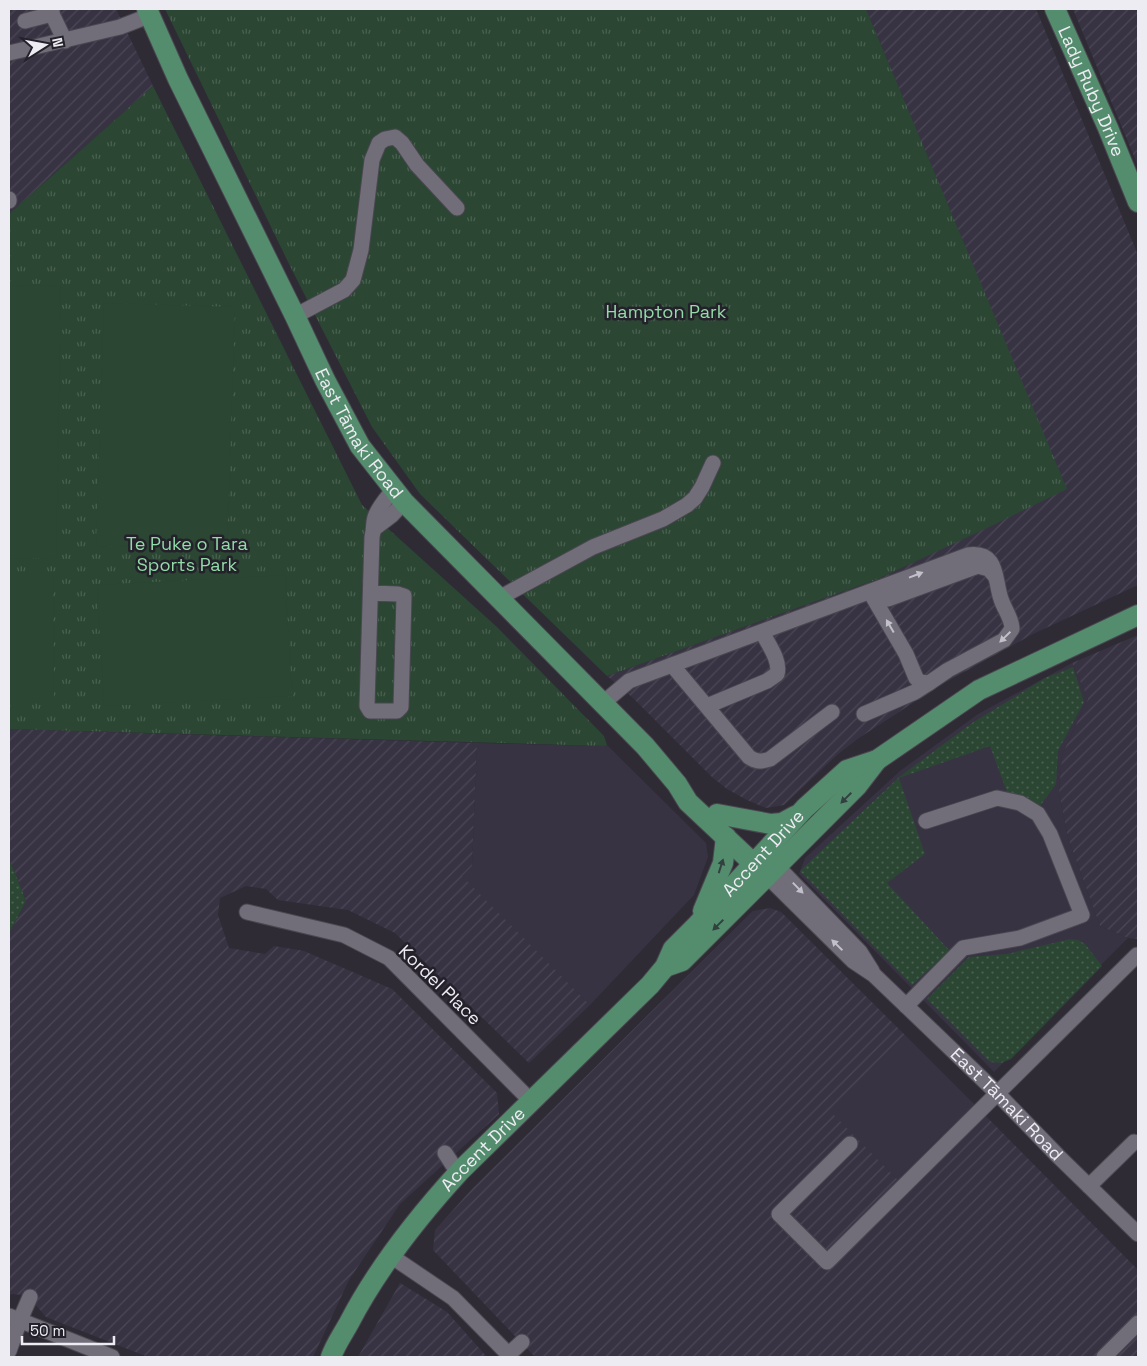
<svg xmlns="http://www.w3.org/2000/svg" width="1147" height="1366" viewBox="0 0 1147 1366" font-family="'Space Grotesk',sans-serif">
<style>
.built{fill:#383343}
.industrial{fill:url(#industrial-furrows)}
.grass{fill:url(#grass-dots)}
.park{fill:url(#park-tufts)}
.pitch{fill:#2b4633}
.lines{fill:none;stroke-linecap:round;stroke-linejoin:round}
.minor-casing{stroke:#4a4750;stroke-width:17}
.major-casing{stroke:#4a4750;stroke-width:22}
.minor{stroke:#716e7a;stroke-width:15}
.major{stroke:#548d6d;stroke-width:20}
.oneway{fill:#c2c0c9}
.oneway2{fill:#32413f}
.labels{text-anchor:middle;stroke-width:5;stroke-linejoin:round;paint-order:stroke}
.street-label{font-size:18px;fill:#eeecf3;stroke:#24212b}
.park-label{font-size:18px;fill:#92dca8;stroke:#24212b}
</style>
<defs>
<pattern id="industrial-furrows" width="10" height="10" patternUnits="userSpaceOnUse" patternTransform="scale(1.25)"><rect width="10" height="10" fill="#383343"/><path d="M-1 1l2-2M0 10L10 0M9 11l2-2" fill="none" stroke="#4b4755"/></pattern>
<pattern id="grass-dots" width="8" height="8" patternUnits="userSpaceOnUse" patternTransform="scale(1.25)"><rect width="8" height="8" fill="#2b4633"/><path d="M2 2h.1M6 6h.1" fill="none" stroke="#4a6151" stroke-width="1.8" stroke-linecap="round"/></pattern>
<pattern id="park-tufts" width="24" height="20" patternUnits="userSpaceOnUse" patternTransform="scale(1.25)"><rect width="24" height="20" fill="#2b4633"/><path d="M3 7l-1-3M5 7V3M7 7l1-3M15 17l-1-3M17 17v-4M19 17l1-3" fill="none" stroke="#4a6151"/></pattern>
</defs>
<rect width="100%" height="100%" fill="#2e2b35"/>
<path class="built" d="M 1072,663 L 1088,699 L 1062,755 L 1059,793 L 1068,838 L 1100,926 L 1128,938 L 994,1072 L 799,874 L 805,858 L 900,771 L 978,714 Z
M 477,743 L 605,746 L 607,745 L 706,843 L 708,857 L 694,895 L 590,1005 L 461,876 L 472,866 Z
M 905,1035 L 973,1103 L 898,1180 L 829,1111 Z"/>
<path class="industrial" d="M 9,9 L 116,9 L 153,86 L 9,214 Z
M 866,9 L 1036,9 L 1138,255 L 1138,585 L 1033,634 L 939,686 L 859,738 L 838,754 L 784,805 L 766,808 L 747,800 L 727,789 L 712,777 L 633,698 L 607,676 L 878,579 L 1066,489 Z
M 1073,9 L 1138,9 L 1138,166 Z
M 1138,635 L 1138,939 L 1128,938 L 1100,926 L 1068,838 L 1059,793 L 1062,755 L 1088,699 L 1072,663 Z
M 9,729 L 477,743 L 472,866 L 462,876 L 590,1005 L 529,1063 L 395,933 L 348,910 L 278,900 L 266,889 L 246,886 L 220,898 L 218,915 L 229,948 L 265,954 L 274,946 L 304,951 L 392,989 L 497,1093 L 499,1114 L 400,1204 L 349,1280 L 313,1357 L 148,1357 L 46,1317 L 34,1303 L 22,1295 L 12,1294 L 9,1295 L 9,934 L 26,901 L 14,870 L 9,860 Z
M 770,908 L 781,912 L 905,1035 L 830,1111 L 898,1180 L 973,1103 L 1138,1270 L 1138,1357 L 535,1357 L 433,1250 L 435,1230 L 472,1189 L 753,911 Z
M 400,1283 L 447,1312 L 487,1357 L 358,1357 Z"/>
<path class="grass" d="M 1073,667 L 1084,702 L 1058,751 L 1056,784 L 1040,806 L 1025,798 L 1008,795 L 990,746 L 899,778 L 925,854 L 887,883 L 950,951 L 912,985 L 800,871 L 898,778 L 972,723 L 1045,678 Z
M 9,860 L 14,870 L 26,901 L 9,934 Z
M 1070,939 L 1078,940 L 1085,944 L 1102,966 L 1011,1059 L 1001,1063 L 990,1062 L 927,999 L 969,957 L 1007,954 Z"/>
<path class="park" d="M 165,9 L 866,9 L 1067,489 L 989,527 L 878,579 L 607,676 L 420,494 L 372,427 L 290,266 Z
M 153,86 L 362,505 L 497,627 L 604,736 L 607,745 L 605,746 L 9,729 L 9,214 Z"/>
<path class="pitch" d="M 9,285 L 61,286 L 56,559 L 9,558 Z
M 104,303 L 235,307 L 227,550 L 96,546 Z
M 285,575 L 292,696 L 104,706 L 97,585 Z
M 9,576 L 53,576 L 54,702 L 9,702 Z"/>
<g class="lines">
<g class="minor-casing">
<g id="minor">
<path d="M 52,9 L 52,14 L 65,41"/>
<path d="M 25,21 L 52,14"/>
<path d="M 9,53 L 120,27 L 151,15"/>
<path d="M 9,199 L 9,201"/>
<path d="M 295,316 L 344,290 L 353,280 L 361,250 L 372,160 L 379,143 L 385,139 L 395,137 L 402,143 L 417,165 L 457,208"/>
<path d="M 375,528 L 392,515 L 404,502"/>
<path d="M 870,592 L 888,599 L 978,566 L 989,569 L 995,576"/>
<path d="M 371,593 L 398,594 L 404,596 L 401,707 L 397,711 L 370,711 L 367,706 L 372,537 C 374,530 373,523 375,517 C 379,506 387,498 394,489"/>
<path d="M 499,598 L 593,547 L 663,519 L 687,505 L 695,498 L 702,487 L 713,463"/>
<path d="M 672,665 L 749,757 C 756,762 761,762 770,759 L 832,712"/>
<path d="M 603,703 L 629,681 L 968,555 C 999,551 994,579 1001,599 C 1004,609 1012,618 1012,629 L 1004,640 L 948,670 L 929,683 L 920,682 L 916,678 L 906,654 L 870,592"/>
<path d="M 707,706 L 767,681 L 777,674 C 781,661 768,644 762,632"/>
<path d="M 864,714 L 915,692 L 929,683"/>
<path d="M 770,859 L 860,952 L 872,971"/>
<path id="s1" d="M 761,870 L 853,961 L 874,975 L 997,1093 L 1059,1157 L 1138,1234"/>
<path d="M 247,912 L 344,935 L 389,958 L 531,1101"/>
<path d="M 906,1006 L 963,948 L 1020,938 L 1082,915 L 1050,834 L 1038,814 L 1020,803 L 997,798 L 926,821"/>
<path d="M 850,1144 L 779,1214 L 827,1262 L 1137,955 L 1138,957"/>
<path d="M 445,1153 L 458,1173"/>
<path d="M 1089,1186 L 1134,1142"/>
<path d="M 391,1256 L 453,1298 L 511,1357"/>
<path d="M 9,1316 L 112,1357"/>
<path d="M 9,1351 L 20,1320 L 30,1297"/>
<path d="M 508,1355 L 522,1342"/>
<path d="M 1104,1357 L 1138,1323"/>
</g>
</g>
<g class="major-casing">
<g id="major">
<path id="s2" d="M 147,9 L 178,79 L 295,316 L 325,380 L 360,446 L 404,502 L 645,746 L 677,784 L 688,802 L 754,864"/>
<path id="s3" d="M 1055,9 L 1108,128 L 1138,202"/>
<path d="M 717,814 L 771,824 L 782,823 L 795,816"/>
<path d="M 703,911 L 723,863 L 726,837"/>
<path d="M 665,967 L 682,961 L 857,786 L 877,760"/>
<path id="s4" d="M 331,1357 C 335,1345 343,1334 349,1323 C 378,1267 418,1217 460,1171 L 650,985 L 665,967 L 673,949 L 697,925 L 805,808 L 847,770 L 877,760 L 979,690 L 1138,615"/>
</g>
</g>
<use href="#minor" class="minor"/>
<use href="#major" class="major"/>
</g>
<defs><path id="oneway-solid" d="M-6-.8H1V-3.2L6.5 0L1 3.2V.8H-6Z" transform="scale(1.25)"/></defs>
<g class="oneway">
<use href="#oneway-solid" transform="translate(916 575) rotate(-21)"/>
<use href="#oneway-solid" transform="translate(890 626) rotate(-120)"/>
<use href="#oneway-solid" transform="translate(1005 637) rotate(136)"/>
<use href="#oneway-solid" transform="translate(798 888) rotate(46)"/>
<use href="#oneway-solid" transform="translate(837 945) rotate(-136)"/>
</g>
<g class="oneway2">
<use href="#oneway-solid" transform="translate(846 798) rotate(135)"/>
<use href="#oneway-solid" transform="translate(721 866) rotate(-72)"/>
<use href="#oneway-solid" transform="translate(718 925) rotate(135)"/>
</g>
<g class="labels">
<g class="street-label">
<text dy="6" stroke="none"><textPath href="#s3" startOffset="90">Lady Ruby Drive</textPath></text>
<text dy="6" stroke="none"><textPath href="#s2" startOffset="475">East Tāmaki Road</textPath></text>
<text dy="6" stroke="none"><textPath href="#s4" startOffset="668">Accent Drive</textPath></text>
<text transform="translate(440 985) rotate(44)" y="6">Kordel Place</text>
<text dy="6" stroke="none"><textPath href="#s1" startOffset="340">East Tāmaki Road</textPath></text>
<text dy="6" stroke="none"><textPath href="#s4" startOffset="259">Accent Drive</textPath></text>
</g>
<g class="park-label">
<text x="666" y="318">Hampton Park</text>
<text x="187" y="550">Te Puke o Tara<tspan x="187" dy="21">Sports Park</tspan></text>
</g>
</g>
<rect width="1147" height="1366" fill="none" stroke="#eeecf3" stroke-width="20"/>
<g transform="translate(45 45) rotate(79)" stroke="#24212b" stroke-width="4" paint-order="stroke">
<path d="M0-4L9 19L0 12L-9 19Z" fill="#eeecf3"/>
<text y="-8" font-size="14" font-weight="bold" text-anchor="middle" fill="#eeecf3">N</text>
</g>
<path d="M22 1336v8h92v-8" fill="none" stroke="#eeecf3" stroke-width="2.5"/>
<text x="30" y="1336" font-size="15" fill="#eeecf3" stroke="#24212b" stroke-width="4" paint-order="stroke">50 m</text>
</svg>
